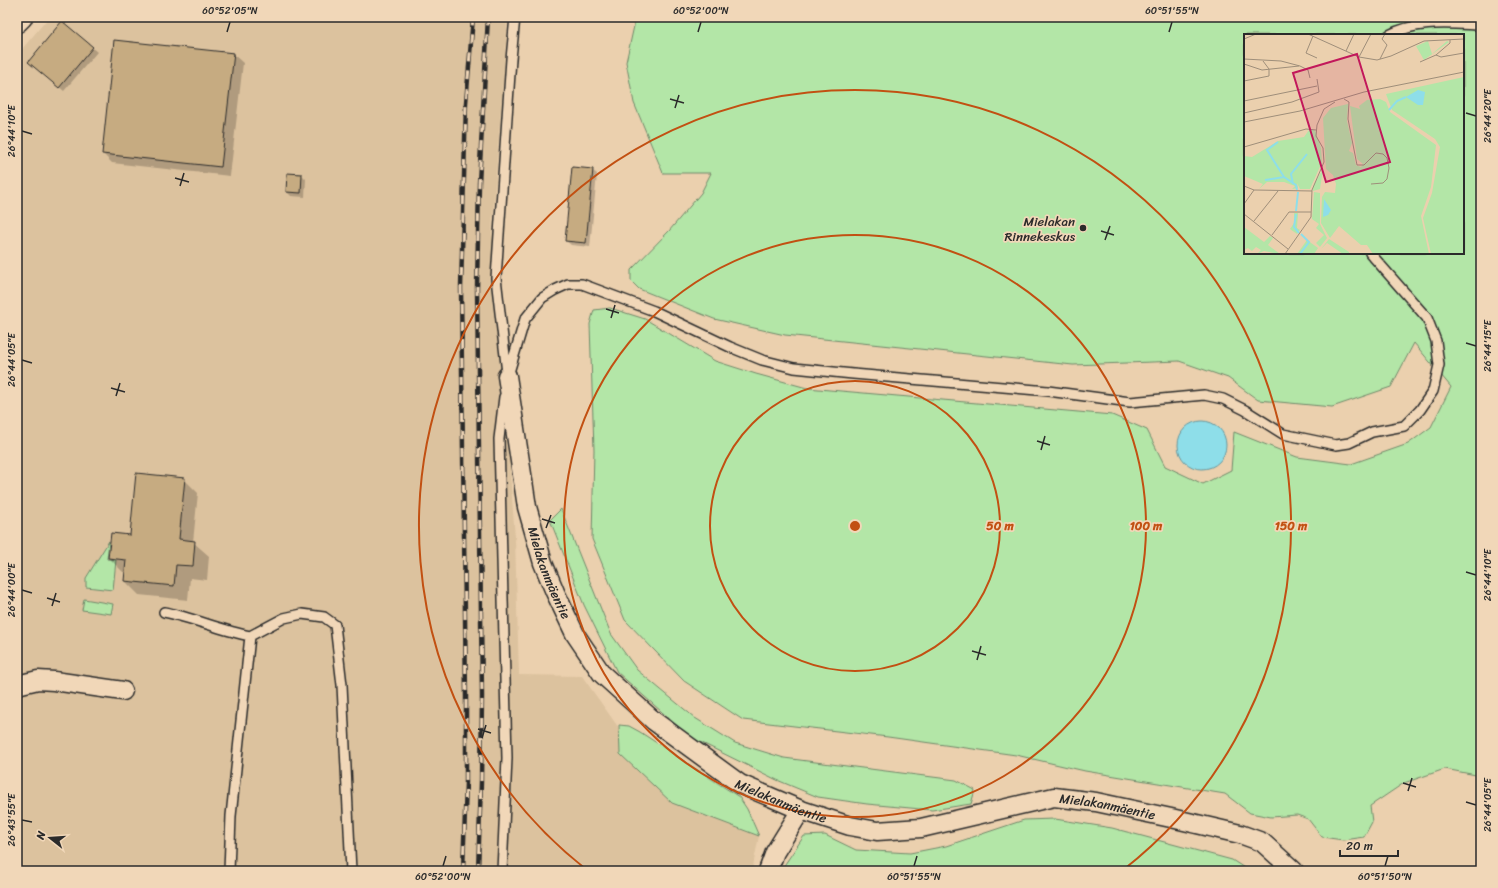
<svg xmlns="http://www.w3.org/2000/svg" width="1498" height="888" viewBox="0 0 1498 888" font-family="Sriracha,sans-serif">
<style>
.built{fill:#dcc29e}
.green{fill:#b3e6a7;stroke:#6f8869;fill-rule:evenodd}
.water{fill:#8edee9;stroke:#66969d}
.shadow{fill:#0003}
.building{fill:#c6ab81;stroke:#2b2b2b}
.lines{fill:none;stroke-linecap:round;stroke-linejoin:round}
.lane-casing{stroke:#2b2b2b;stroke-width:12}
.street-casing{stroke:#2b2b2b;stroke-width:21}
.secondary-casing{stroke:#2b2b2b;stroke-width:25}
.lane{stroke:#f1d7b8;stroke-width:9}
.street{stroke:#f1d7b8;stroke-width:18}
.secondary{stroke:#f1d7b8;stroke-width:22}
.rail-casing{stroke:#2b2b2b;stroke-width:4.5}
.rail{stroke:#f1d7b8;stroke-width:3;stroke-dasharray:9;stroke-linecap:butt}
.ticks{fill:none;stroke:#2b2b2b;stroke-width:1.5}
.ring{fill:none;stroke:#c25012;stroke-width:2}
.poi-dot{fill:#2b2b2b;stroke:#f1d7b8;stroke-width:1.5}
.labels{text-anchor:middle;stroke-width:3.5;stroke-linejoin:round;paint-order:stroke}
.poi-label{font-size:13px;fill:#2b2b2b;stroke:#f1d7b8;text-anchor:end}
.street-label{font-size:13px;fill:#2b2b2b;stroke:#f1d7b8}
.inset-river{fill:none;stroke:#8edee9;stroke-width:2}
.inset-road{fill:none;stroke:#9e8e7a;stroke-width:1}
.view{fill:#c2185b;fill-opacity:0.15;stroke:#c2185b;stroke-width:2}
.inset-edge{fill:none;stroke:#2b2b2b;stroke-width:2}
.centre{fill:#c25012;stroke:#f1d7b8;stroke-width:2}
.ring-label{font-size:12px;text-anchor:middle;font-weight:bold;fill:#c25012;stroke:#f1d7b8;stroke-width:3.5;stroke-linejoin:round;paint-order:stroke}
.neatline{fill:none;stroke:#2b2b2b;stroke-width:1.5}
.ticks-label{font-size:10px;text-anchor:middle;fill:#2b2b2b}
</style>
<rect width="100%" height="100%" fill="#ebd0ae"/>
<filter id="ink" filterUnits="userSpaceOnUse"><feTurbulence type="fractalNoise" baseFrequency=".025" numOctaves="2"/><feDisplacementMap in="SourceGraphic" scale="8" xChannelSelector="R" yChannelSelector="G"/><feConvolveMatrix kernelMatrix="1 2 1 2 8 2 1 2 1" color-interpolation-filters="sRGB"/></filter>
<g filter="url(#ink)">
<path class="built" d="M 49,17 L 508,17 L 492,229 L 515,538 L 519,675 L 582,676 L 672,803 L 759,836 L 752,871 L 17,871 L 17,55 Z"/>
<path class="green" d="M 636,17 L 1481,17 L 1481,776 L 1445,769 L 1404,783 L 1370,806 L 1372,822 L 1364,837 L 1343,840 L 1322,837 L 1308,819 L 1297,815 L 1271,817 L 1250,813 L 1225,794 L 1085,771 L 1016,755 L 888,737 L 743,720 L 684,681 L 625,620 L 592,539 L 594,450 L 590,324 L 594,310 L 610,308 L 645,319 L 715,361 L 756,374 L 807,388 L 1112,415 L 1147,430 L 1165,466 L 1203,484 L 1231,470 L 1234,432 L 1297,457 L 1351,464 L 1408,444 L 1431,427 L 1451,387 L 1414,343 L 1391,387 L 1332,407 L 1258,400 L 1228,378 L 1179,361 L 1073,365 L 785,335 L 714,319 L 639,289 L 631,281 L 631,270 L 669,231 L 701,193 L 711,173 L 663,173 L 634,103 L 626,62 ZM 1245,35 L 1463,35 L 1463,253 L 1245,253 Z
M 561,509 L 611,634 L 637,670 L 695,718 L 735,743 L 784,758 L 956,780 L 975,790 L 971,804 L 932,810 L 867,804 L 818,797 L 777,780 L 690,737 L 617,672 L 584,605 L 550,520 Z
M 109,541 L 107,559 L 116,560 L 113,590 L 86,587 L 86,578 Z
M 84,599 L 113,604 L 111,614 L 82,610 Z
M 619,725 L 629,726 L 640,732 L 739,797 L 747,809 L 759,836 L 672,803 L 620,754 Z
M 1055,819 L 1112,828 L 1232,860 L 1249,871 L 783,871 L 783,867 L 804,836 L 825,835 L 856,850 L 910,853 L 946,846 L 1024,820 Z"/>
<path class="water" d="M1178 445a24 24 0 1 1 48 0a24 24 0 1 1-48 0Z"/>
<path class="shadow" d="M 62,22 L 97,52 L 64,91 L 34,66 Z
M 233,54 L 243,63 L 230,176 L 112,163 L 103,154 Z
M 592,170 L 597,174 L 590,247 L 571,245 L 566,241 Z
M 302,175 L 306,179 L 305,197 L 291,196 L 287,192 Z
M 184,479 L 198,493 L 193,542 L 209,556 L 207,580 L 190,578 L 188,600 L 139,595 L 125,581 L 126,572 L 123,572 L 109,558 Z"/>
<path class="building" d="M 62,21 L 93,47 L 59,88 L 28,62 Z
M 114,40 L 234,53 L 221,167 L 102,154 Z
M 572,167 L 593,169 L 586,243 L 565,241 Z
M 287,173 L 302,174 L 301,193 L 286,192 Z
M 136,473 L 185,478 L 179,539 L 195,541 L 193,566 L 176,565 L 174,586 L 124,581 L 126,560 L 108,558 L 111,533 L 130,535 Z"/>
<g class="lines">
<g class="lane-casing">
<path id="lane" d="M 1389,35 C 1417,20 1450,24 1481,25
M 507,373 L 496,278 L 511,59 L 515,17
M 507,379 L 525,319 L 542,298 L 555,290 L 568,284 L 582,284 L 654,311 L 730,347 L 762,360 L 794,368 L 853,374 L 1048,391 L 1130,402 L 1204,395 L 1223,399 L 1245,410 L 1283,434 L 1336,445 L 1349,443 L 1372,432 L 1404,426 L 1420,410 L 1433,391 L 1439,365 L 1436,341 L 1427,318 L 1370,253
M 164,612 C 194,618 220,630 250,636 L 284,618 L 302,614 L 324,617 L 335,625 L 342,685 L 351,871
M 229,871 L 231,816 L 250,636
M 502,871 L 507,758 L 499,439 L 504,397"/>
</g>
<g class="street-casing">
<g id="street">
<path id="s1" d="M 507,376 L 527,507 L 543,563 L 555,592 L 575,634 L 602,674 L 654,721 L 740,784 L 801,810 L 850,826 L 877,831 L 921,828 L 1054,797 L 1096,802 L 1171,818 L 1240,834 L 1262,842 L 1294,871"/>
<path d="M 17,685 L 38,680 L 54,681 L 123,691"/>
<path d="M 768,871 L 775,852 L 801,810"/>
</g>
</g>
<g class="secondary-casing">
<path id="secondary" d="M 17,21 L 21,17"/>
</g>
<use href="#lane" class="lane"/>
<use href="#street" class="street"/>
<use href="#secondary" class="secondary"/>
<g class="rail-casing">
<path id="rail" d="M 463,871 L 466,782 L 466,697 L 461,288 L 466,103 L 473,17
M 478,871 L 481,782 L 482,696 L 477,288 L 479,183 L 488,17"/>
</g>
<use href="#rail" class="rail"/>
</g>
</g>
<path class="ticks" d="M 227,32 L 230,22M 698,32 L 701,22M 1169,32 L 1172,22M 670,99 L 684,103M 675,108 L 679,95M 1466,113 L 1476,116M 22,131 L 32,134M 175,178 L 189,182M 180,186 L 184,173M 1101,231 L 1114,235M 1105,240 L 1110,226M 606,309 L 619,313M 611,318 L 615,305M 1466,343 L 1476,346M 22,360 L 32,363M 111,388 L 125,392M 116,396 L 120,383M 1037,441 L 1050,445M 1041,450 L 1045,436M 542,519 L 555,523M 546,528 L 551,515M 1466,572 L 1476,575M 22,590 L 32,593M 47,598 L 60,602M 52,606 L 56,593M 972,651 L 986,655M 977,660 L 981,646M 478,729 L 491,733M 482,738 L 486,725M 1403,783 L 1416,787M 1408,791 L 1412,778M 1466,802 L 1476,805M 22,820 L 32,822M 443,866 L 446,856M 914,866 L 917,856M 1385,866 L 1388,856"/>
<g class="ring">
<circle cx="855" cy="526" r="145"/>
<circle cx="855" cy="526" r="291"/>
<path d="M587 870A436 436 0 1 1 1123 870"/>
</g>
<circle class="poi-dot" cx="1083" cy="228" r="4"/>
<g class="labels">
<g class="poi-label">
<text x="1075" y="226">Mielakan<tspan x="1075" dy="15">Rinnekeskus</tspan></text>
</g>
<g class="street-label">
<text dy="5" stroke="none"><textPath href="#s1" startOffset="202">Mielakanmäentie</textPath></text>
<text dy="5" stroke="none"><textPath href="#s1" startOffset="538">Mielakanmäentie</textPath></text>
<text dy="5" stroke="none"><textPath href="#s1" startOffset="874">Mielakanmäentie</textPath></text>
</g>
</g>
<g transform="translate(1244 34)">
<rect width="220" height="220" fill="#ebd0ae"/>
<path d="M 184,7 L 188,20 L 203,7 L 205,8 L 180,26 L 172,12 ZM 220,43 L 220,220 L 187,220 L 179,184 L 188,159 L 196,113 L 191,105 L 148,76 L 142,60 ZM 136,65 L 142,68 L 146,78 L 192,111 L 187,153 L 177,182 L 185,220 L 129,220 L 123,211 L 117,211 L 95,192 L 86,204 L 77,189 L 78,163 L 81,158 L 91,159 L 92,150 L 89,141 L 82,135 L 79,84 L 87,74 L 104,70 L 103,87 L 108,109 L 105,117 L 109,119 L 112,131 L 117,133 L 119,130 L 113,125 L 106,72 L 116,75 L 115,72 L 123,66 ZM 65,96 L 71,96 L 77,114 L 78,128 L 66,155 L 56,155 L 53,149 L 54,154 L 48,155 L 51,152 L 40,148 L 23,148 L 15,155 L 19,150 L 0,142 L 0,122 L 8,123 L 34,107 L 60,103 ZM 79,135 L 76,155 L 69,157 L 69,152 ZM 70,158 L 76,159 L 76,190 L 83,204 L 76,213 L 72,209 L 80,201 L 72,194 L 75,190 L 68,185 ZM 50,179 L 54,179 L 53,194 L 56,196 L 53,200 L 46,195 L 50,189 ZM 0,193 L 20,208 L 26,202 L 29,204 L 24,211 L 36,220 L 20,217 L 13,220 L 17,216 L 12,213 L 8,217 L 4,214 L 0,216 ZM 85,205 L 105,218 L 105,220 L 99,220 L 83,209 L 77,215 ZM 63,206 L 74,214 L 70,220 L 53,220 Z" fill="#b3e6a7"/>
<path d="M 174,56 L 181,58 L 179,71 L 174,71 L 162,63 ZM 80,165 L 87,176 L 84,181 L 79,183 Z" fill="#8edee9"/>
<path class="inset-river" d="M 145,76 L 153,67 L 162,63M 34,108 L 23,116 L 40,143M 21,146 L 40,143 L 52,151 L 53,156M 49,150 L 47,140 L 63,120M 52,177 L 54,158M 52,180 L 50,193 L 55,199M 56,220 L 65,208 L 57,200"/>
<path class="inset-road" d="M 64,0 L 115,23 L 133,26 L 147,22 L 180,7 L 220,5M 69,2 L 62,19 L 73,24M 0,5 L 12,0M 102,17 L 110,0M 192,21 L 197,23 L 220,19M 115,23 L 127,0M 0,25 L 37,27 L 56,32 L 64,36 L 66,44M 136,25 L 143,11 L 138,5 L 141,0M 176,28 L 192,21 L 206,9 L 206,6M 0,30 L 18,36 L 55,32M 0,47 L 25,42 L 25,35 L 19,27M 100,65 L 105,68 L 104,85 L 113,131 L 120,131 L 132,119 L 139,120 L 143,124 L 145,134 L 143,145 L 139,149 L 127,150M 0,67 L 73,52M 0,79 L 48,68 L 75,58 L 73,45M 0,88 L 56,77 L 120,58 L 220,38M 0,113 L 62,95 L 72,96M 0,152 L 10,156 L 68,157M 0,170 L 10,156M 0,180 L 44,215M 10,187 L 34,157M 28,201 L 45,178 L 67,178M 41,220 L 67,183 L 68,156 L 80,128 L 79,114 L 72,102 L 73,91 L 80,75 L 91,68"/>
<path class="view" d="M 113,20 L 146,128 L 82,148 L 49,39 Z"/>
<rect width="220" height="220" class="inset-edge"/>
</g>
<circle cx="855" cy="526" r="6" class="centre"/>
<g class="ring-label">
<text x="1000" y="530">50 m</text>
<text x="1146" y="530">100 m</text>
<text x="1291" y="530">150 m</text>
</g>
<rect width="1498" height="888" fill="none" stroke="#f1d7b8" stroke-width="44"/>
<g transform="translate(50 838) rotate(287)" stroke="#f1d7b8" stroke-width="3" paint-order="stroke">
<path d="M0-3L7 15L0 10L-7 15Z" fill="#2b2b2b"/>
<text y="-6" font-size="11" font-weight="bold" text-anchor="middle" fill="#2b2b2b">N</text>
</g>
<path d="M1340 850v6h58v-6" fill="none" stroke="#2b2b2b" stroke-width="2"/>
<text x="1346" y="850" font-size="12" fill="#2b2b2b" stroke="#f1d7b8" stroke-width="3" paint-order="stroke">20 m</text>
<rect x="22" y="22" width="1454" height="844" class="neatline"/>
<g class="ticks-label">
<text x="230" y="14">60°52'05"N</text>
<text x="701" y="14">60°52'00"N</text>
<text x="1172" y="14">60°51'55"N</text>
<text transform="translate(1487 116) rotate(-90)" y="4">26°44'20"E</text>
<text transform="translate(11 131) rotate(-90)" y="4">26°44'10"E</text>
<text transform="translate(1487 346) rotate(-90)" y="4">26°44'15"E</text>
<text transform="translate(11 360) rotate(-90)" y="4">26°44'05"E</text>
<text transform="translate(1487 575) rotate(-90)" y="4">26°44'10"E</text>
<text transform="translate(11 590) rotate(-90)" y="4">26°44'00"E</text>
<text transform="translate(1487 805) rotate(-90)" y="4">26°44'05"E</text>
<text transform="translate(11 820) rotate(-90)" y="4">26°43'55"E</text>
<text x="443" y="880">60°52'00"N</text>
<text x="914" y="880">60°51'55"N</text>
<text x="1385" y="880">60°51'50"N</text>
</g>
</svg>
